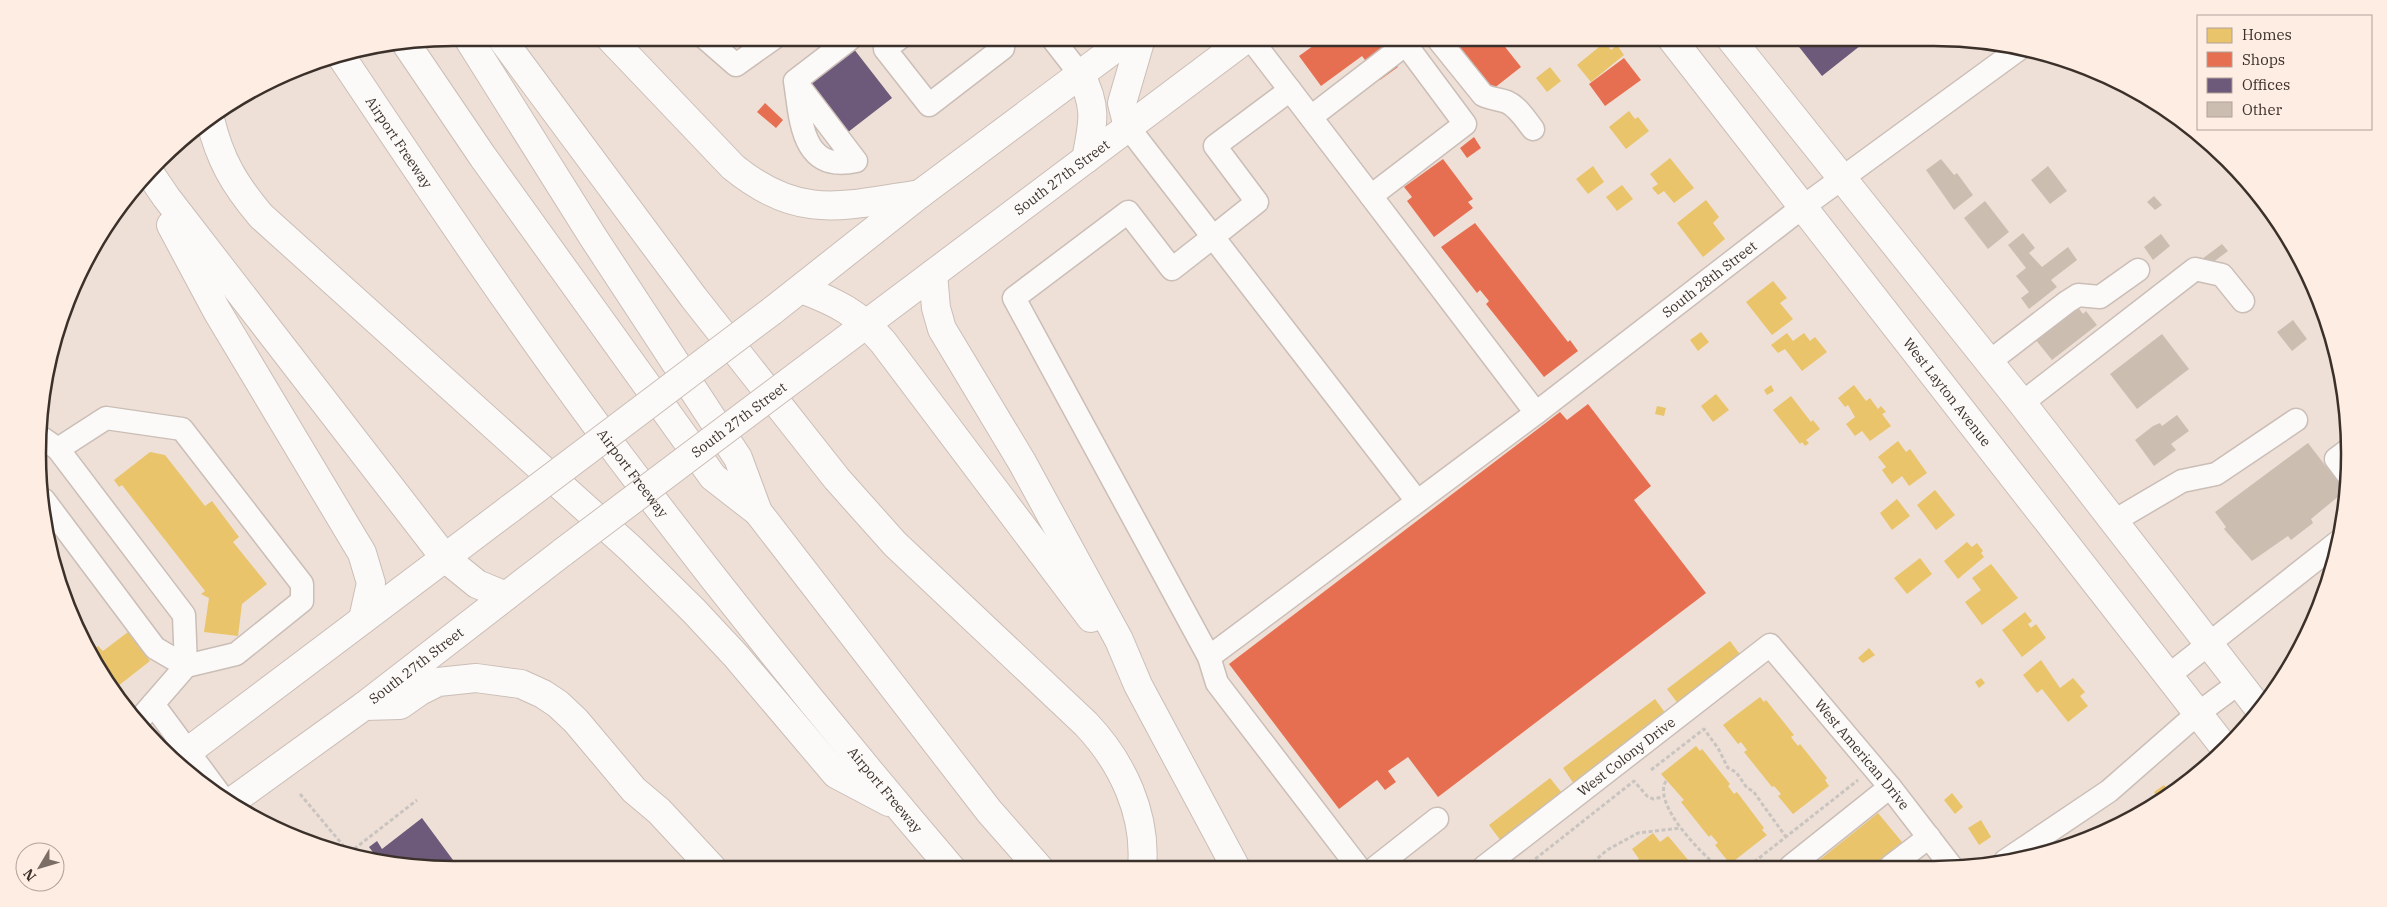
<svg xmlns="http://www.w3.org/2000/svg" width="2387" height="907" viewBox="0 0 2387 907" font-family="'IBM Plex Serif',serif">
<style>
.homes{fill:#e9c46a}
.shops{fill:#e76f51}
.offices{fill:#6d597a}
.building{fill:#cbbeb1}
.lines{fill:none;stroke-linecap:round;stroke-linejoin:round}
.minor-casing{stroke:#cabeb7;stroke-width:25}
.major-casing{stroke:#cabeb7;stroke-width:30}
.highway-casing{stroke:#cabeb7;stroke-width:30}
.path{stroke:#cac4c1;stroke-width:3;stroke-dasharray:4 2.5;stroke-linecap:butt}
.minor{stroke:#fcfaf9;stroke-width:22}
.major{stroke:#fcfaf9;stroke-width:28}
.highway{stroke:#fcfaf9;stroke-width:28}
.major-bridge-casing{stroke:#cabeb7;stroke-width:30;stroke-linecap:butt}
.major-bridge{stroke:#fcfaf9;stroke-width:28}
.labels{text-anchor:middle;stroke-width:5;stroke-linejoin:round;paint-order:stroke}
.street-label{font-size:14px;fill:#3b312a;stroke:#feede3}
.rim{fill:none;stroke:#3b312a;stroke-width:2.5}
</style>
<rect width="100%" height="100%" fill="#eee0d6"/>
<path class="homes" d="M 1605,42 L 1611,50 L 1617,45 L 1624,55 L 1591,82 L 1577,65 Z
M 1550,67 L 1561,81 L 1547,92 L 1536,78 Z
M 1629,111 L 1635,119 L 1638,117 L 1649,131 L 1626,149 L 1609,127 Z
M 1670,158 L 1694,188 L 1674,203 L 1664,191 L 1658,195 L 1652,188 L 1658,184 L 1650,174 Z
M 1593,166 L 1604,182 L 1588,194 L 1576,179 Z
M 1622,185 L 1633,199 L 1617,211 L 1606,197 Z
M 1706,200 L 1719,217 L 1713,223 L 1725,239 L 1703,257 L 1677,223 Z
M 1773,281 L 1787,298 L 1780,303 L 1793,319 L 1772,335 L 1746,302 Z
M 1701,332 L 1709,342 L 1698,351 L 1690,340 Z
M 1787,333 L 1793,341 L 1804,333 L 1810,341 L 1815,337 L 1827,352 L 1802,371 L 1785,349 L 1778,353 L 1771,345 Z
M 1771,385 L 1774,391 L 1767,395 L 1764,390 Z
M 1854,385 L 1866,401 L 1870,398 L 1878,409 L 1881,406 L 1886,412 L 1882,414 L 1891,426 L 1870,441 L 1862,431 L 1855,436 L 1846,424 L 1855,417 L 1848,405 L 1845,407 L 1838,398 Z
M 1716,394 L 1729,410 L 1713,422 L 1701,406 Z
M 1791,396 L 1811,422 L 1813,420 L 1820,429 L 1806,440 L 1809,443 L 1805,446 L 1802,442 L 1800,444 L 1773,410 Z
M 1657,406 L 1666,408 L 1664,416 L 1655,414 Z
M 1898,441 L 1906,452 L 1910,449 L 1927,473 L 1909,486 L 1902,476 L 1892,484 L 1882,470 L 1886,467 L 1878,457 Z
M 150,452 L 165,455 L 205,506 L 212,501 L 239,537 L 233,542 L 267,584 L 242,604 L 238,636 L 204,632 L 209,598 L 201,594 L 205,591 L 122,485 L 119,487 L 114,480 Z
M 1935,490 L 1955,515 L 1936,530 L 1917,505 Z
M 1897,499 L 1910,516 L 1892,530 L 1880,513 Z
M 1967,542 L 1972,547 L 1977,543 L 1983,551 L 1981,553 L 1984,557 L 1958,579 L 1944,561 Z
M 1920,558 L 1932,574 L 1907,594 L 1894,578 Z
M 1991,564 L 2018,598 L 1982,625 L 1965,602 L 1981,590 L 1972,578 Z
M 2025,612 L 2032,621 L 2028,624 L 2031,628 L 2036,624 L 2046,638 L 2022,657 L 2002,630 Z
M 128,632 L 150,661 L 113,690 L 90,652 L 98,646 L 103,651 Z
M 1730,641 L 1742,657 L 1679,705 L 1667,689 Z
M 1869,648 L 1875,655 L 1863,663 L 1858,658 Z
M 2041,660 L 2060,688 L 2073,678 L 2085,692 L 2080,696 L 2088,706 L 2068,722 L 2042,689 L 2037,693 L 2023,675 Z
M 1981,678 L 1985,683 L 1979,688 L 1975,682 Z
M 1760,697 L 1764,702 L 1766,700 L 1794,735 L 1791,737 L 1798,746 L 1800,744 L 1827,778 L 1825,780 L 1829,786 L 1793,814 L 1778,796 L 1781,794 L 1774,786 L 1772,787 L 1744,752 L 1747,750 L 1741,742 L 1738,744 L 1723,725 Z
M 1655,699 L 1666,714 L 1574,784 L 1563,768 Z
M 1696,746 L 1700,751 L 1702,749 L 1730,784 L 1728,786 L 1734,794 L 1737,792 L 1764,828 L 1762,830 L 1767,835 L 1730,864 L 1715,845 L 1718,843 L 1711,835 L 1709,837 L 1681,802 L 1684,800 L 1661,774 Z
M 1550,778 L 1562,793 L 1501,841 L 1489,825 Z
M 2164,785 L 2169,792 L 2159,799 L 2154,792 Z
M 1952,793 L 1963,807 L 1955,814 L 1944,800 Z
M 1878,813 L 1902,842 L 1872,866 L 1820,866 L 1817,862 Z
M 1981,820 L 1991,837 L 1979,845 L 1968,828 Z
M 1653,833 L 1660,842 L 1668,836 L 1689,861 L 1682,867 L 1632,867 L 1631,865 L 1639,859 L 1632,849 Z
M 1768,860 L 1773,866 L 1760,866 Z"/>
<path class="shops" d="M 1324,38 L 1376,38 L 1398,67 L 1380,80 L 1362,56 L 1321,86 L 1299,56 Z
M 1453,38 L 1498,38 L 1521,67 L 1493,89 Z
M 1624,58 L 1641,80 L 1605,106 L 1589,84 Z
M 765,103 L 783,120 L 776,128 L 757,112 Z
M 1474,137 L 1481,148 L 1467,158 L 1460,148 Z
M 1443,159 L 1473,199 L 1468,202 L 1473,208 L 1434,237 L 1407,201 L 1412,197 L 1404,187 Z
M 1475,223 L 1568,342 L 1570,340 L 1578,351 L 1544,377 L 1486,304 L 1489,301 L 1480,290 L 1477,293 L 1441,247 Z
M 1588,404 L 1651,486 L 1634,500 L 1706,593 L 1438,797 L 1408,757 L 1388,771 L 1396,782 L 1385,790 L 1377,780 L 1339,809 L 1229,664 L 1560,412 L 1567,420 Z"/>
<path class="offices" d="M 1792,38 L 1870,38 L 1822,76 Z
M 850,44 L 892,98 L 843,136 L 802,81 Z
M 422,818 L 453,860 L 442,868 L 369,858 L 375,855 L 369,847 L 377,841 L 382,849 Z"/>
<path class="building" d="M 1941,159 L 1954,175 L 1957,173 L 1973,195 L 1954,210 L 1926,170 Z
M 2048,166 L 2067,191 L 2050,204 L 2031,180 Z
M 2154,196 L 2162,205 L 2155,210 L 2147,202 Z
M 1985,201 L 2009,232 L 1988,249 L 1964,218 Z
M 2023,233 L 2035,248 L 2029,253 L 2042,267 L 2068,247 L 2077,260 L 2051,280 L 2057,287 L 2029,309 L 2021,298 L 2029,292 L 2016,276 L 2026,268 L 2008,245 Z
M 2161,234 L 2170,246 L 2153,260 L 2144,247 Z
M 2222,244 L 2228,251 L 2208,266 L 2202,259 Z
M 2077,306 L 2083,314 L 2086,311 L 2097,325 L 2052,360 L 2035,339 Z
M 2293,320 L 2307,339 L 2292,351 L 2277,332 Z
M 2162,334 L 2189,369 L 2137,409 L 2110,374 Z
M 2177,415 L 2189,431 L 2171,444 L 2176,450 L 2154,466 L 2135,440 L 2153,426 L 2160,423 L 2162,426 Z
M 2308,443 L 2345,491 L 2311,519 L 2313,523 L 2291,540 L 2288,536 L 2252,561 L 2224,529 L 2226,527 L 2215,512 Z"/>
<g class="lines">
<g class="minor-casing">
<g id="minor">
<path d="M 705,38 L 736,65 L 774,38"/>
<path d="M 900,38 L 885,49 L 929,105 L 1003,48 L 996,38"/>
<path d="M 1052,38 L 1080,74"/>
<path d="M 1250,38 L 1290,90"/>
<path d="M 1437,38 L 1483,95 C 1491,99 1499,99 1507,102 C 1518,107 1525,119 1533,129"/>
<path d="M 795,81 L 856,161 C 801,173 801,120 795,81 L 851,38"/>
<path d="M 1311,117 L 1406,44"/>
<path d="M 1128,127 L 1213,237 L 1172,269 L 1128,212 L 1014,298 L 1209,657 L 1536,413 L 1371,196 L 1465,124 L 1401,38"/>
<path d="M 1371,196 L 1290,90 L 1215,146 L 1257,202 L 1213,237 L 1417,501"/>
<path d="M 1989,362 L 2067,302 L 2078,295 L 2100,297 L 2138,270"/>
<path d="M 2022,403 L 2195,269 L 2222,275 L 2243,301"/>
<path id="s1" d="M 1536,413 L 1804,206 L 2019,49"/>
<path d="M 42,438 L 58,449 L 184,615 L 186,666"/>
<path d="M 58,449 L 106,418 L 182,429 L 302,584 L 302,601 L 236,654 L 186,666 L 140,719"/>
<path d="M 2348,450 L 2336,459 L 2348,475"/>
<path d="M 44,500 L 155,648 L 186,666"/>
<path d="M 2114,521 L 2182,481 L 2216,474 L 2296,420"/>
<path d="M 1209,657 L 1217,683 L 1358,867"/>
<path d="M 2168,676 L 2338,542"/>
<path d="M 153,704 L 221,796"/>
<path d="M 2005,861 L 2109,791 L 2197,714 L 2239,683"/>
<path d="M 1791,866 L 1890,787"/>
<path d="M 1891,866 L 1929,837"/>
<path d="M 1376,867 L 1437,819"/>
<path id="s2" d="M 1484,867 L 1770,645 L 1890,787 L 1951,866"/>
</g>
</g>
<g class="major-casing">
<g id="major">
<path id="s3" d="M 1671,38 L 2224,747"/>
<path d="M 1730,38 L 2022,403 L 2257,706"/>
<path d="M 1080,74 C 1098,107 1093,124 1086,159"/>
<path d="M 1128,127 L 1122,103 L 1141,38"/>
<path d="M 772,311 L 920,194 L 1129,38"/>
<path id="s4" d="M 813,364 L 1247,38"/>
<path d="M 178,759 L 511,508"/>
<path id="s5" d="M 231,802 L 364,706 L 563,552"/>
</g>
</g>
<g class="highway-casing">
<g id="highway">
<path d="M 468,38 L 593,237 L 738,458 L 758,512"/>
<path d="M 501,38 L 694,298 L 837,479 L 895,544 L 1086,724 C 1122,762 1147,814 1142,868"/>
<path d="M 610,38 L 733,167 C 799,221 842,206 920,194"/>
<path d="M 407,45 L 483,157 L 713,477 L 758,512 L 989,811 L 1039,868"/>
<path id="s6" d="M 341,56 C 432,192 523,328 621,458 C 727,598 837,735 951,868"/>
<path d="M 210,119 C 220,160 234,184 261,216 L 631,549 L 694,611 L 736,656 L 836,774 L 889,802"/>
<path d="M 151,175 L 166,197 L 445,558 L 477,584 L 506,596"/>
<path d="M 171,225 L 217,311 L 362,553 L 371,583 L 363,619"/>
<path d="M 933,274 L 936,308 L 942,329 L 1022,462 L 1119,640 L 1138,685 L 1236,868"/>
<path d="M 801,289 C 836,302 858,313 883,342 L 1091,618"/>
<path d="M 364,706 L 400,705 L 420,691 L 438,682 L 476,678 L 521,684 L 543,694 L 558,704 L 576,721 L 634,790 L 659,811 L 713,869"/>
</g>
</g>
<path class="path" d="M 1651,770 L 1704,729 L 1718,748 L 1728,768 L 1736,772 L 1747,788 L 1753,791 L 1786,837
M 1666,781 C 1652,804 1701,853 1718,867
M 300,794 L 352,856
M 349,853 L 417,800
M 1749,866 L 1858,780
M 1525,867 L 1634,781 L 1647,796 L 1653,799 L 1663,797
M 1588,867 L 1607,850 L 1638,833 L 1681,828"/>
<use href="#minor" class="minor"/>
<use href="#major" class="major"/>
<use href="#highway" class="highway"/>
<g class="major-bridge-casing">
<g id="major-bridge">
<path d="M 511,508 L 772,311"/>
<path id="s7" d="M 563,552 L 813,364"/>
</g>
</g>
<use href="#major-bridge" class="major-bridge"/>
</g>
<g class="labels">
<g class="street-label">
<text dy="5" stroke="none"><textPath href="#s6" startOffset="104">Airport Freeway</textPath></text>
<text dy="5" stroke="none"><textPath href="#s4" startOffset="311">South 27th Street</textPath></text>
<text dy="5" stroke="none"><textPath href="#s1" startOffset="219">South 28th Street</textPath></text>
<text dy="5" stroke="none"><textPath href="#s3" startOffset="449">West Layton Avenue</textPath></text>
<text dy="5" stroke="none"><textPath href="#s7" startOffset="220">South 27th Street</textPath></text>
<text dy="5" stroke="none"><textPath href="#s6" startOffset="509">Airport Freeway</textPath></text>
<text dy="5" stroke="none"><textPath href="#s5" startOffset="230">South 27th Street</textPath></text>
<text dy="5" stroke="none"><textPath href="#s2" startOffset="505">West American Drive</textPath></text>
<text dy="5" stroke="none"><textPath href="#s2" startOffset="180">West Colony Drive</textPath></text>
<text dy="5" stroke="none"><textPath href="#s6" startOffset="914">Airport Freeway</textPath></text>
</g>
</g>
<path d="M0 0H2387V907H0ZM453 46H1934A407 407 0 0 1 2341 453V454A407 407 0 0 1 1934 861H453A407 407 0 0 1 46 454V453A407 407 0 0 1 453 46Z" fill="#feede3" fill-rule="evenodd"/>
<path class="rim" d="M453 46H1934A407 407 0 0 1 2341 453V454A407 407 0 0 1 1934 861H453A407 407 0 0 1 46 454V453A407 407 0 0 1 453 46Z"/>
<rect x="2197" y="15" width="175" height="115" fill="#feede3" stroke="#b0a299"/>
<rect x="2207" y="28" width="25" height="15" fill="#e9c46a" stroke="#b0a299"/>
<text x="2242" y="40" font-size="15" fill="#3b312a">Homes</text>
<rect x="2207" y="52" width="25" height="15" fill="#e76f51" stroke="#b0a299"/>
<text x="2242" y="65" font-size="15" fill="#3b312a">Shops</text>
<rect x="2207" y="78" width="25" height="15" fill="#6d597a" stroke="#b0a299"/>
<text x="2242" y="90" font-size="15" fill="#3b312a">Offices</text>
<rect x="2207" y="102" width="25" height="15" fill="#cbbeb1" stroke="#b0a299"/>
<text x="2242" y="115" font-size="15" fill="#3b312a">Other</text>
<g transform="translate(40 867) rotate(232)"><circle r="24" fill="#feede3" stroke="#b0a299"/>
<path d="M0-4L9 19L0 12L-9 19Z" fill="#7a6e66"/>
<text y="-8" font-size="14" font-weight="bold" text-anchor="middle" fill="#3b312a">N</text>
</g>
</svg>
